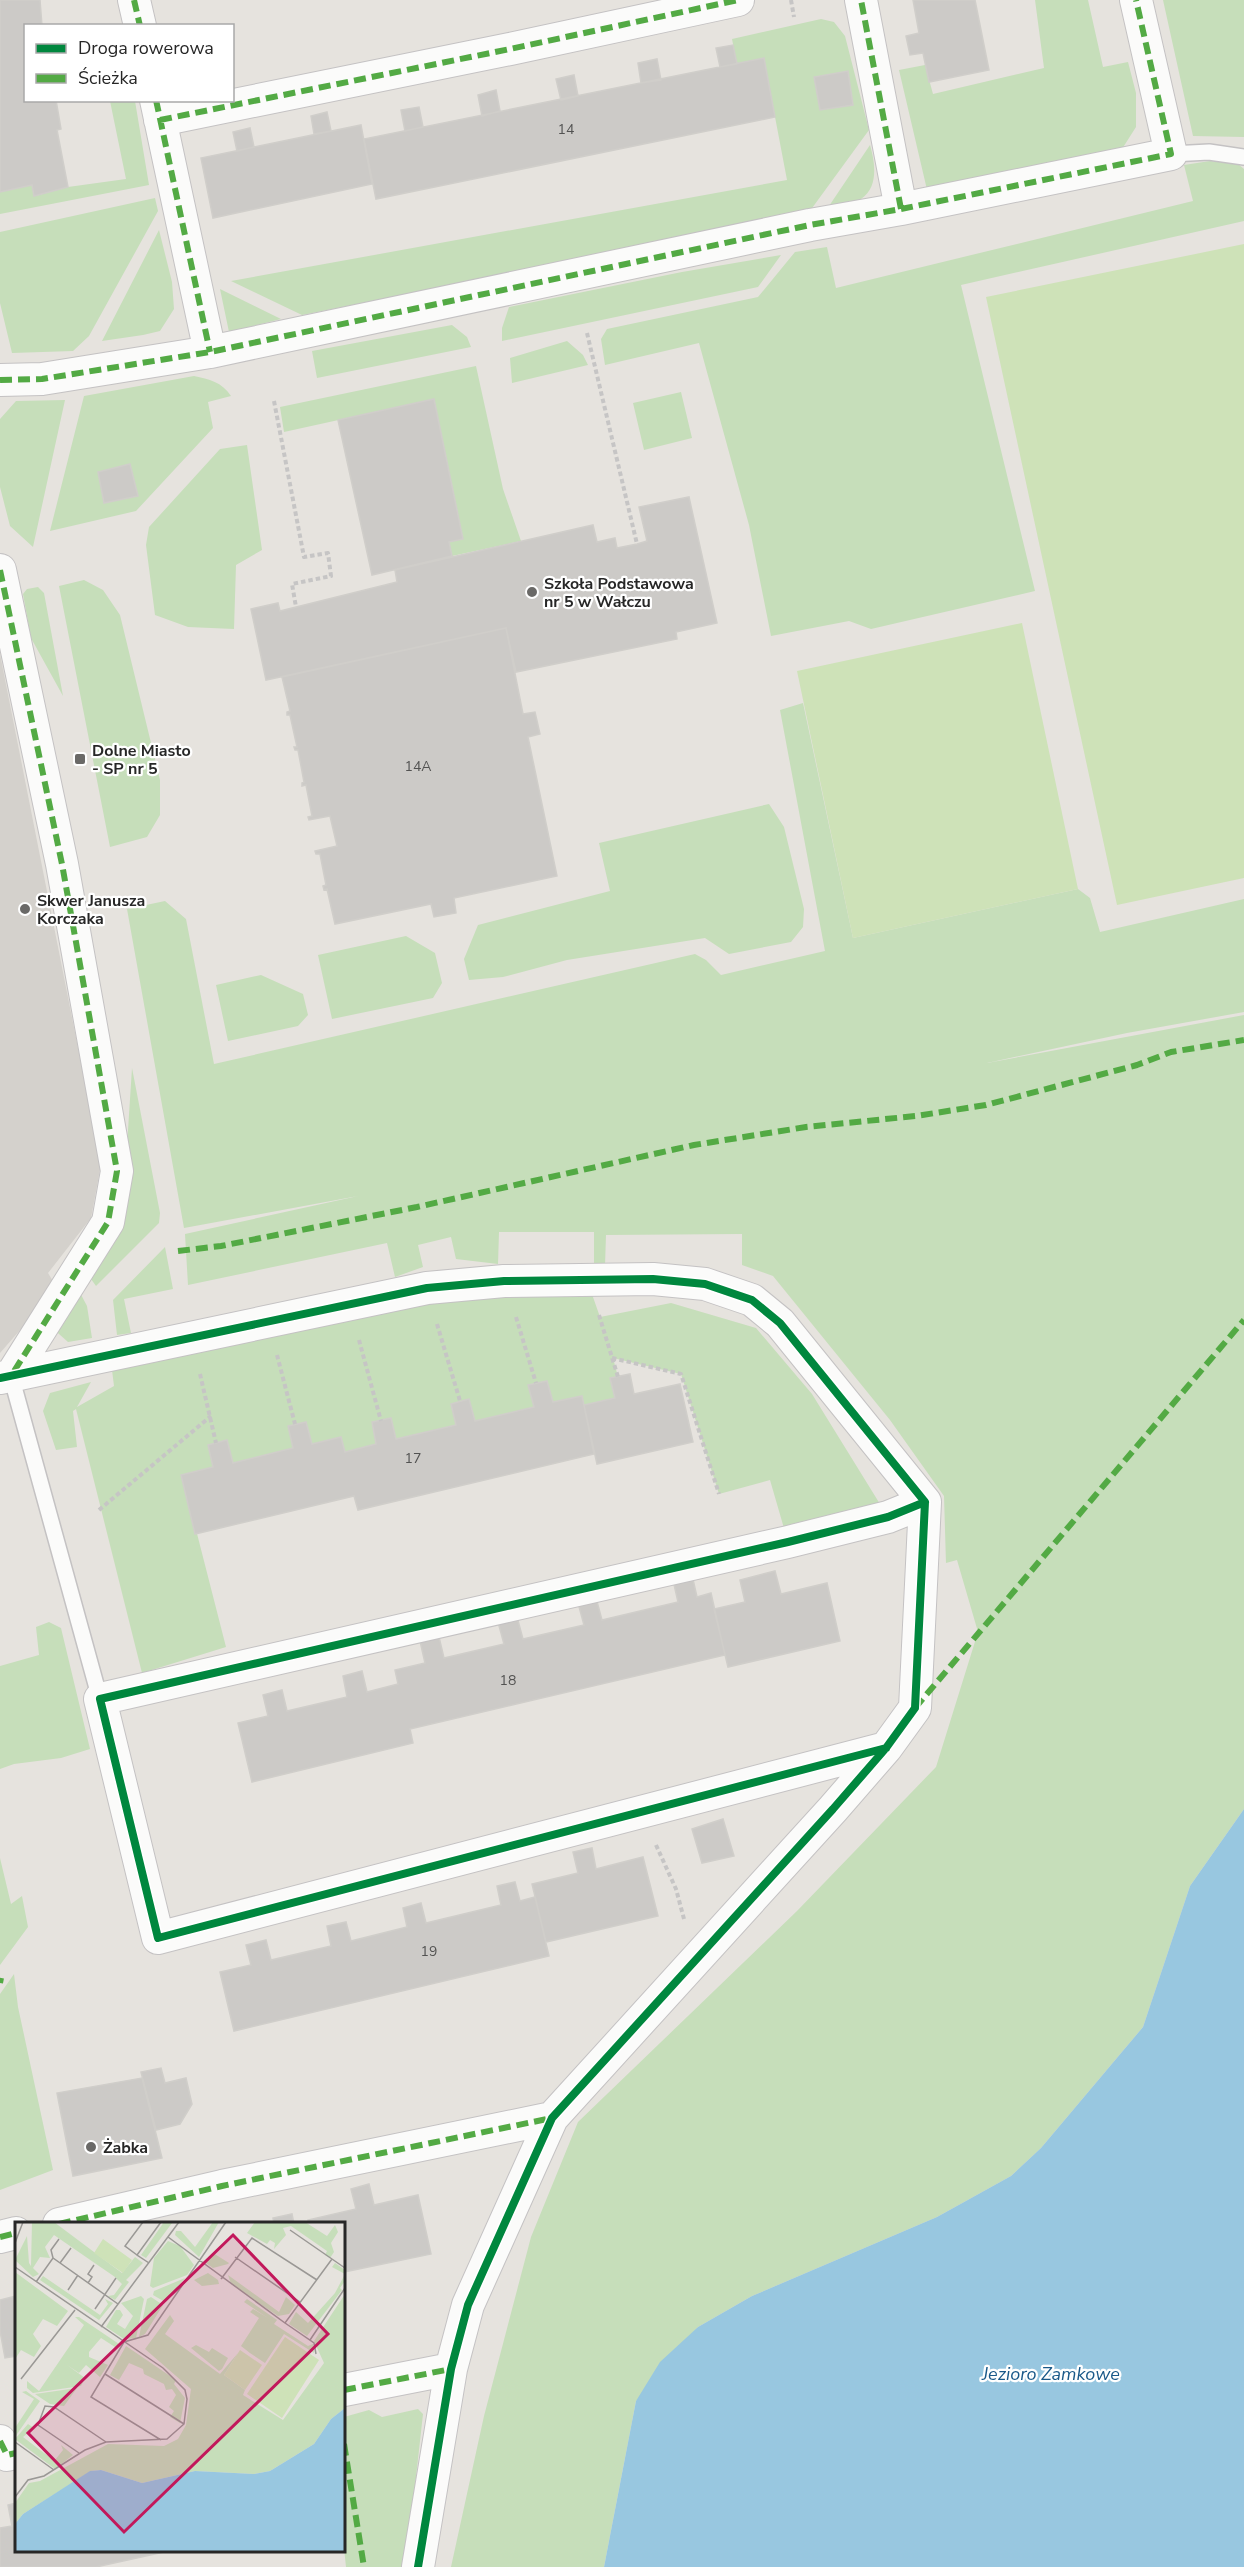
<svg xmlns="http://www.w3.org/2000/svg" width="1244" height="2567" viewBox="0 0 1244 2567" font-family="'Nunito Sans',sans-serif">
<style>
.green{fill:#c6deba}
.pitch{fill:#cee2b8}
.plaza{fill:#d4d1cc}
.water{fill:#98c7e0}
.building{fill:#cccac7;stroke:#d0ceca;stroke-width:1.5}
.lines{fill:none;stroke-linecap:round;stroke-linejoin:round}
.service-casing{stroke:#c4c2c3;stroke-width:18}
.minor-casing{stroke:#c4c2c3;stroke-width:34}
.path{stroke:#c6c5c5;stroke-width:4;stroke-dasharray:4.5 3;stroke-linecap:butt}
.service{stroke:#fbfbfa;stroke-width:15}
.minor{stroke:#fbfbfa;stroke-width:32}
.quiet{stroke:#53aa44;stroke-width:6;stroke-dasharray:12 6;stroke-linecap:butt}
.cycleway-casing{stroke:#fff;stroke-width:11}
.cycleway{stroke:#00873e;stroke-width:8}
.poi-dot{fill:#6a6967;stroke:#fff;stroke-width:2}
.labels{text-anchor:middle;stroke-width:4.5;stroke-linejoin:round;paint-order:stroke}
.number-label{font-size:14px;fill:#525251}
.poi-label{font-size:16px;font-weight:bold;fill:#272727;stroke:#fff;text-anchor:start}
.water-label{font-size:18px;font-style:italic;fill:#1a5989;stroke:#fff}
.inset-road{fill:none;stroke:#9a9895;stroke-width:1.5}
.view{fill:#c2185b;fill-opacity:0.15;stroke:#c2185b;stroke-width:3}
.inset-edge{fill:none;stroke:#272727;stroke-width:3}
</style>
<rect width="100%" height="100%" fill="#e6e3de"/>
<path class="green" d="M 1035,0 L 1088,0 L 1103,67 L 1128,62 L 1136,93 L 1136,127 L 1122,149 L 928,194 L 899,70 L 925,65 L 933,94 L 1044,68 Z
M 1163,0 L 1244,0 L 1244,137 L 1193,136 Z
M 821,19 L 834,22 L 845,36 L 869,130 L 807,215 L 302,315 L 231,281 L 787,180 L 764,59 L 737,64 L 732,39 Z
M 110,101 L 135,101 L 149,185 L 0,214 L 0,192 L 32,185 L 35,196 L 68,187 L 126,179 Z
M 870,145 C 875,162 879,187 861,199 C 852,205 837,206 827,209 Z
M 1210,161 L 1238,164 L 1244,169 L 1244,221 L 961,285 L 1035,591 L 871,629 L 849,621 L 771,636 L 749,525 L 699,343 L 605,365 L 601,339 L 607,329 L 758,297 L 795,252 L 827,247 L 836,288 L 1193,201 L 1184,165 Z
M 155,198 L 158,211 L 89,336 L 73,351 L 12,353 L 0,303 L 0,232 Z
M 159,230 L 172,282 L 174,309 L 160,331 L 143,335 L 102,341 Z
M 781,255 L 758,287 L 502,341 L 502,328 L 509,307 L 682,272 Z
M 220,289 L 281,319 L 229,332 Z
M 452,325 L 467,337 L 471,347 L 317,378 L 312,351 Z
M 567,341 L 583,355 L 588,365 L 512,383 L 510,358 Z
M 476,366 L 503,489 L 521,541 L 452,556 L 449,542 L 463,538 L 434,399 L 284,432 L 280,407 Z
M 194,376 C 209,379 222,382 231,396 L 208,402 L 213,428 L 136,511 L 50,531 L 84,396 Z
M 681,392 L 692,438 L 644,450 L 633,403 Z
M 65,400 L 33,547 L 10,526 L 0,487 L 0,419 L 16,401 Z
M 247,445 L 262,550 L 236,565 L 234,629 L 188,627 L 155,615 L 146,545 L 149,527 L 220,449 Z
M 84,580 L 103,590 L 120,615 L 160,780 L 160,815 L 147,837 L 110,847 L 59,586 Z
M 38,587 L 44,593 L 63,696 L 31,638 L 23,594 L 27,589 Z
M 803,703 L 853,938 L 1078,889 L 1090,898 L 1100,932 L 1244,899 L 1244,1012 L 1127,1033 L 987,1063 L 1244,1015 L 1244,1809 L 1190,1886 L 1143,2027 L 1041,2148 L 1011,2176 L 937,2217 L 752,2296 L 698,2327 L 636,2401 L 604,2567 L 451,2567 L 484,2416 L 531,2237 L 578,2122 L 797,1911 L 936,1767 L 978,1632 L 957,1560 L 946,1563 L 944,1496 L 890,1420 L 773,1276 L 742,1265 L 742,1234 L 606,1235 L 605,1266 L 594,1264 L 594,1232 L 499,1232 L 498,1264 L 456,1259 L 451,1237 L 418,1245 L 423,1267 L 395,1277 L 387,1243 L 188,1285 L 185,1234 L 358,1196 L 184,1228 L 127,909 L 165,901 L 186,919 L 214,1064 L 695,954 L 706,960 L 721,975 L 825,951 L 780,710 Z
M 769,804 L 784,827 L 804,909 L 803,927 L 791,942 L 729,954 L 705,938 L 567,960 L 503,977 L 469,980 L 464,959 L 478,925 L 610,891 L 599,843 Z
M 406,936 L 435,953 L 442,983 L 433,998 L 332,1019 L 318,955 Z
M 261,975 L 303,994 L 308,1015 L 298,1026 L 228,1041 L 216,985 Z
M 132,1068 L 160,1213 L 159,1223 L 96,1286 L 86,1272 L 123,1208 Z
M 165,1247 L 173,1289 L 124,1299 L 131,1333 L 117,1335 L 113,1300 Z
M 587,1280 L 600,1317 L 671,1303 L 756,1328 L 812,1394 L 888,1517 L 788,1542 L 770,1480 L 719,1494 L 681,1374 L 613,1358 L 618,1377 L 610,1379 L 615,1398 L 584,1405 L 582,1396 L 553,1402 L 547,1381 L 528,1385 L 534,1407 L 475,1421 L 469,1399 L 451,1404 L 456,1425 L 396,1439 L 372,1422 L 376,1444 L 345,1452 L 341,1437 L 312,1444 L 306,1422 L 288,1426 L 293,1448 L 233,1463 L 227,1440 L 208,1445 L 213,1467 L 182,1475 L 226,1647 L 142,1673 L 76,1409 L 73,1411 L 77,1447 L 56,1450 L 43,1411 L 50,1393 L 91,1382 L 77,1407 L 114,1386 L 110,1354 L 427,1288 Z
M 77,1287 L 87,1306 L 92,1338 L 68,1342 L 50,1326 Z
M 49,1622 L 61,1628 L 90,1749 L 61,1758 L 14,1764 L 0,1769 L 0,1666 L 39,1655 L 36,1627 Z
M 0,1858 L 11,1904 L 22,1896 L 28,1927 L 0,1965 Z
M 14,1974 L 18,2007 L 53,2170 L 0,2190 L 0,1994 Z
M 418,2409 L 423,2414 L 406,2567 L 346,2567 L 344,2548 L 344,2417 L 369,2410 L 382,2417 Z"/>
<path class="pitch" d="M 1244,244 L 1244,878 L 1117,905 L 986,297 Z
M 1022,623 L 1078,889 L 853,938 L 797,671 Z"/>
<path class="plaza" d="M 0,654 L 101,1164 L 91,1218 L 48,1273 L 54,1283 L 27,1322 L 0,1353 Z"/>
<path class="water" d="M 1244,1809 L 1244,2567 L 604,2567 L 636,2401 L 660,2362 L 698,2327 L 752,2296 L 937,2217 L 1011,2176 L 1041,2148 L 1143,2027 L 1190,1886 Z"/>
<path class="building" d="M 0,0 L 40,0 L 42,26 L 26,26 L 26,100 L 56,100 L 61,129 L 57,130 L 68,187 L 34,196 L 32,185 L 0,192 Z
M 913,0 L 975,0 L 989,70 L 929,82 L 923,53 L 910,55 L 906,36 L 919,33 Z
M 733,45 L 737,64 L 720,67 L 716,48 Z
M 764,58 L 775,117 L 376,199 L 364,139 Z
M 657,59 L 661,80 L 641,83 L 638,63 Z
M 848,71 L 853,105 L 820,110 L 814,77 Z
M 574,75 L 578,96 L 561,100 L 556,79 Z
M 496,90 L 500,111 L 482,116 L 478,95 Z
M 419,107 L 423,127 L 405,131 L 401,110 Z
M 327,112 L 331,131 L 314,134 L 311,116 Z
M 361,125 L 372,184 L 213,218 L 201,158 Z
M 250,128 L 254,147 L 237,151 L 233,132 Z
M 434,399 L 463,539 L 449,542 L 452,556 L 372,575 L 338,420 Z
M 130,464 L 138,496 L 104,503 L 98,472 Z
M 689,497 L 717,623 L 676,632 L 677,639 L 516,672 L 506,628 L 266,680 L 251,609 L 278,603 L 280,611 L 397,582 L 395,570 L 593,525 L 597,542 L 615,538 L 617,548 L 637,544 L 647,541 L 639,507 Z
M 506,628 L 523,714 L 535,712 L 540,734 L 528,737 L 557,876 L 454,898 L 456,913 L 434,917 L 431,904 L 335,924 L 327,889 L 324,890 L 323,886 L 326,885 L 320,854 L 316,854 L 315,851 L 337,846 L 330,816 L 309,820 L 308,817 L 312,816 L 306,785 L 302,786 L 302,783 L 304,782 L 298,750 L 295,750 L 294,747 L 297,747 L 290,715 L 287,715 L 287,712 L 290,711 L 282,677 Z
M 630,1374 L 634,1394 L 680,1384 L 693,1442 L 597,1464 L 584,1405 L 615,1398 L 610,1378 Z
M 547,1381 L 553,1402 L 582,1396 L 594,1454 L 358,1510 L 354,1496 L 195,1534 L 181,1475 L 213,1467 L 208,1445 L 227,1440 L 233,1463 L 293,1448 L 288,1426 L 306,1422 L 312,1444 L 341,1437 L 345,1452 L 376,1444 L 372,1422 L 391,1418 L 396,1439 L 456,1425 L 451,1404 L 469,1399 L 475,1421 L 534,1407 L 528,1385 Z
M 775,1571 L 781,1594 L 827,1583 L 840,1641 L 728,1667 L 714,1609 L 745,1602 L 740,1580 Z
M 692,1575 L 697,1597 L 711,1593 L 725,1655 L 410,1729 L 413,1743 L 252,1782 L 238,1723 L 268,1716 L 263,1695 L 282,1690 L 287,1711 L 347,1697 L 343,1676 L 362,1671 L 367,1692 L 398,1684 L 395,1670 L 425,1663 L 420,1641 L 439,1637 L 444,1658 L 504,1644 L 498,1622 L 517,1617 L 523,1639 L 584,1625 L 578,1603 L 596,1598 L 602,1620 L 678,1602 L 673,1580 Z
M 723,1819 L 734,1856 L 702,1863 L 692,1829 Z
M 592,1848 L 596,1869 L 643,1857 L 658,1916 L 546,1942 L 532,1884 L 578,1873 L 573,1852 Z
M 515,1882 L 520,1901 L 535,1897 L 549,1956 L 234,2031 L 220,1972 L 251,1965 L 246,1945 L 266,1940 L 271,1960 L 331,1946 L 327,1926 L 346,1922 L 351,1941 L 407,1927 L 403,1908 L 421,1903 L 426,1923 L 501,1905 L 497,1886 Z
M 161,2068 L 165,2083 L 186,2078 L 192,2104 L 180,2124 L 156,2130 L 141,2072 Z
M 142,2078 L 162,2158 L 73,2176 L 57,2093 Z
M 369,2184 L 374,2205 L 418,2195 L 431,2254 L 344,2272 L 344,2224 L 309,2224 L 308,2220 L 356,2209 L 351,2189 Z
M 292,2214 L 294,2224 L 274,2224 L 273,2218 Z
M 16,2296 L 16,2356 L 5,2358 L 0,2331 L 0,2300 Z
M 16,2503 L 16,2550 L 173,2550 L 96,2567 L 0,2567 L 0,2528 L 12,2526 L 8,2505 Z"/>
<g class="lines">
<g class="service-casing">
<path id="service" d="M 1171,154 L 1209,152 L 1244,157
M 11,1376 L 100,1699"/>
</g>
<g class="minor-casing">
<path id="minor" d="M 134,0 L 140,26
M 156,100 L 210,352
M 160,120 L 510,49 L 738,0
M 901,209 L 1171,154 L 1136,0
M 0,380 L 42,379 L 210,352 L 810,225 L 901,209 L 861,0
M 0,570 L 62,864 L 117,1171 L 108,1222 L 11,1376
M 0,1378 L 427,1288 L 504,1281 L 653,1279 L 705,1284 L 752,1300 L 780,1323 L 925,1502 L 915,1708 L 886,1748 L 833,1809 L 552,2118 L 468,2305 L 451,2369 L 418,2567
M 886,1748 L 158,1938 L 100,1699 L 788,1542 L 888,1517 L 925,1502
M 59,2224 L 222,2186 L 552,2118
M 0,2237 L 16,2233
M 344,2390 L 451,2369
M 0,2441 L 7,2455 L 16,2453"/>
</g>
<path class="path" d="M 791,0 L 794,17
M 587,333 L 637,544
M 274,401 L 304,557 L 328,553 L 331,576 L 292,584 L 296,607
M 599,1315 L 618,1377
M 516,1317 L 536,1383
M 437,1324 L 460,1401
M 359,1340 L 381,1421
M 277,1355 L 295,1424
M 612,1358 L 681,1374 L 719,1494
M 200,1374 L 216,1443
M 99,1510 L 211,1416
M 656,1845 L 676,1889 L 684,1919"/>
<use href="#service" class="service"/>
<use href="#minor" class="minor"/>
<path class="quiet" d="M 134,0 L 140,26
M 156,100 L 210,352
M 160,120 L 510,49 L 738,0
M 901,209 L 1171,154 L 1136,0
M 0,380 L 42,379 L 210,352 L 810,225 L 901,209 L 861,0
M 0,570 L 62,864 L 117,1171 L 108,1222 L 11,1376
M 178,1251 L 221,1246 L 417,1207 L 694,1145 L 806,1127 L 916,1116 L 986,1105 L 1137,1065 L 1171,1052 L 1244,1040
M 915,1708 L 1244,1320
M 0,1983 L 1,1978
M 59,2224 L 222,2186 L 552,2118
M 0,2237 L 16,2233
M 344,2390 L 451,2369
M 0,2441 L 7,2455 L 16,2453
M 344,2444 L 364,2567"/>
<g class="cycleway-casing">
<path id="cycleway" d="M 0,1378 L 427,1288 L 504,1281 L 653,1279 L 705,1284 L 752,1300 L 780,1323 L 925,1502 L 915,1708 L 886,1748 L 833,1809 L 552,2118 L 468,2305 L 451,2369 L 418,2567
M 886,1748 L 158,1938 L 100,1699 L 788,1542 L 888,1517 L 925,1502"/>
</g>
<use href="#cycleway" class="cycleway"/>
</g>
<g class="poi-dot">
<circle cx="532" cy="592" r="6"/>
<rect x="74" y="753" width="12" height="12" rx="3"/>
<circle cx="25" cy="909" r="6"/>
<circle cx="91" cy="2147" r="6"/>
</g>
<g class="labels">
<g class="number-label">
<text x="566" y="134">14</text>
<text x="418" y="771">14A</text>
<text x="413" y="1463">17</text>
<text x="508" y="1685">18</text>
<text x="429" y="1956">19</text>
</g>
<g class="poi-label">
<text x="544" y="589">Szkoła Podstawowa<tspan x="544" dy="18">nr 5 w Wałczu</tspan></text>
<text x="92" y="756">Dolne Miasto<tspan x="92" dy="18">- SP nr 5</tspan></text>
<text x="37" y="906">Skwer Janusza<tspan x="37" dy="18">Korczaka</tspan></text>
<text x="103" y="2153">Żabka</text>
</g>
<g class="water-label">
<text x="1051" y="2380">Jezioro Zamkowe</text>
</g>
</g>
<g transform="translate(15 2222)">
<rect width="330" height="330" fill="#e6e3de"/>
<path d="M 17,0 L 39,0 L 107,51 L 120,35 L 128,41 L 111,58 L 114,60 L 100,78 L 93,74 L 99,73 L 107,62 L 100,55 L 39,13 L 30,25 L 35,36 L 25,35 L 18,46 L 24,52 L 18,55 L 0,38 L 12,14 L 14,41 L 16,44 ZM 149,0 L 157,1 L 131,36 L 126,33 ZM 198,0 L 204,0 L 184,35 L 160,13 L 161,9 L 166,9 L 180,25 ZM 240,0 L 290,0 L 312,14 L 320,3 L 323,10 L 316,21 L 319,30 L 315,36 L 310,33 L 312,29 L 276,4 L 268,6 L 271,13 L 259,27 L 260,21 L 255,18 L 252,22 L 232,11 ZM 153,19 L 165,24 L 179,43 L 172,53 L 138,66 L 135,64 L 139,36 ZM 198,31 L 214,41 L 213,42 L 198,46 L 191,41 ZM 320,41 L 330,48 L 330,59 L 325,66 L 327,68 L 292,114 L 274,102 L 281,90 L 293,101 L 320,71 L 330,52 L 317,45 ZM 0,50 L 53,89 L 42,104 L 28,97 L 18,112 L 26,124 L 19,135 L 6,128 L 0,137 ZM 193,51 L 203,58 L 204,62 L 187,64 L 179,58 ZM 213,53 L 264,90 L 271,75 L 280,83 L 274,92 L 263,94 L 216,62 ZM 28,54 L 85,93 L 93,82 L 90,77 L 98,81 L 84,98 L 25,58 ZM 170,56 L 150,80 L 138,73 L 139,69 ZM 330,72 L 330,186 L 316,197 L 299,222 L 255,249 L 239,252 L 180,249 L 127,261 L 86,248 L 76,249 L 8,292 L 0,302 L 0,281 L 14,261 L 25,259 L 93,222 L 149,224 L 163,217 L 171,203 L 176,167 L 130,127 L 155,93 L 159,99 L 150,112 L 205,152 L 223,131 L 209,153 L 230,168 L 228,173 L 268,198 L 309,141 L 299,119 ZM 126,74 L 129,77 L 121,116 L 109,117 L 91,105 L 101,88 L 105,88 L 108,93 L 102,102 L 110,107 L 118,94 L 106,81 ZM 136,75 L 148,83 L 130,112 L 124,115 L 132,77 ZM 232,77 L 262,98 L 259,102 L 293,124 L 298,122 L 299,131 L 269,112 L 250,141 L 235,131 L 226,124 L 244,96 L 235,90 L 238,87 L 253,96 L 229,80 ZM 60,95 L 64,95 L 104,122 L 100,129 L 100,125 L 86,116 L 74,130 L 74,135 L 93,143 L 85,155 L 71,143 L 64,151 L 52,143 L 70,156 L 66,164 L 18,171 L 12,166 L 12,159 L 24,169 L 69,103 ZM 181,123 L 194,130 L 197,126 L 213,136 L 207,147 L 204,149 L 176,126 ZM 111,124 L 161,158 L 159,162 L 170,176 L 165,201 L 155,195 L 159,189 L 154,185 L 161,173 L 157,167 L 151,168 L 149,162 L 129,152 L 128,147 L 114,141 L 104,158 L 95,153 ZM 62,166 L 49,184 L 35,182 L 20,172 ZM 11,169 L 25,179 L 0,215 L 0,206 L 19,177 L 7,170 ZM 13,202 L 19,206 L 8,215 L 29,231 L 40,238 L 48,228 L 46,223 L 58,233 L 40,247 L 0,217 Z" fill="#c6deba"/>
<path d="M 88,17 L 117,38 L 108,51 L 79,31 ZM 270,115 L 304,138 L 267,196 L 232,172 ZM 225,128 L 247,143 L 230,168 L 209,153 Z" fill="#cee2b8"/>
<path d="M 330,186 L 330,330 L 0,330 L 0,302 L 8,292 L 75,249 L 86,248 L 127,261 L 180,249 L 239,252 L 255,249 L 299,222 L 316,197 Z" fill="#98c7e0"/>
<path class="inset-road" d="M 275,8 L 330,46M 153,15 L 270,101 L 317,37M 0,21 L 8,0M 122,33 L 110,24 L 128,0M 220,35 L 285,80M 38,36 L 36,28 L 44,17M 45,41 L 56,26M 134,41 L 122,33 L 146,0M 0,45 L 148,146 L 170,168 L 172,177 L 169,202 L 152,217 L 91,220 L 70,228 L 29,254 L 13,258 L 0,275M 206,57 L 237,16 L 302,58M 21,60 L 38,36 L 103,82M 73,61 L 77,55 L 73,52 L 79,43M 53,68 L 63,53M 80,87 L 101,56M 270,101 L 299,121 L 301,132M 86,105 L 164,0M 295,118 L 330,66M 90,152 L 169,202M 6,157 L 60,88M 146,218 L 76,175 L 109,120 L 133,113 L 211,0M 0,220 L 39,248M 64,231 L 23,203 L 30,184 L 39,185 L 91,220"/>
<path class="view" d="M 218,13 L 313,112 L 109,310 L 13,211 Z"/>
<rect width="330" height="330" class="inset-edge"/>
</g>
<rect x="24" y="24" width="210" height="78" fill="#ffffff" stroke="#a9a9a9" stroke-width="1.5"/>
<rect x="36" y="44" width="30" height="9" fill="#00873e" stroke="#a9a9a9" stroke-width="1.5"/>
<text x="78" y="54" font-size="18" fill="#272727">Droga rowerowa</text>
<rect x="36" y="74" width="30" height="9" fill="#53aa44" stroke="#a9a9a9" stroke-width="1.5"/>
<text x="78" y="84" font-size="18" fill="#272727">Ścieżka</text>
</svg>
